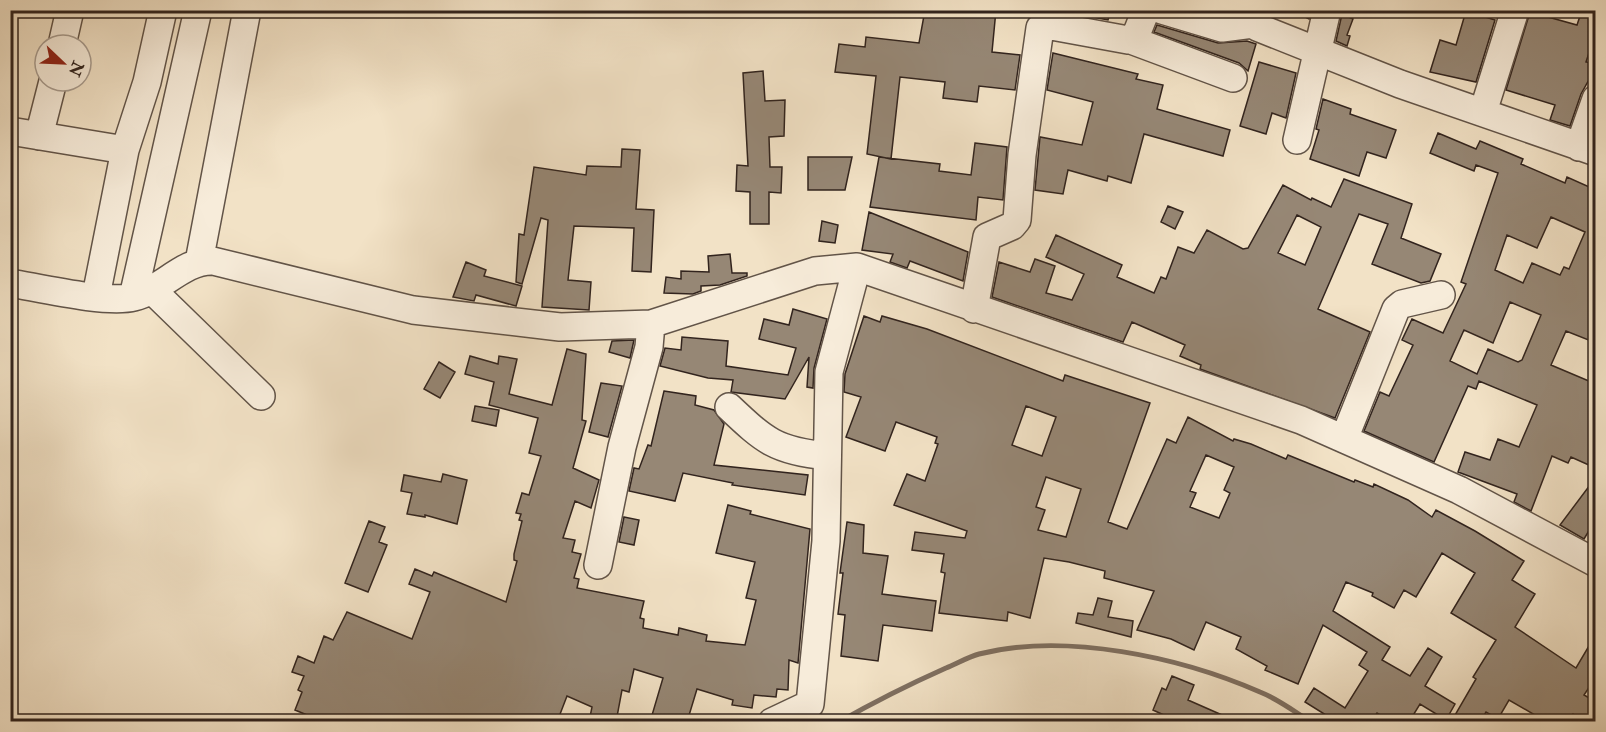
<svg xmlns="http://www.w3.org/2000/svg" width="1606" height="732" viewBox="0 0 1606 732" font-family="'IM FELL Double Pica',serif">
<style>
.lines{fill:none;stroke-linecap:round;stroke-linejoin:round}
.stream{stroke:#7e6f61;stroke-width:5}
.building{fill:#968775;stroke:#32241e;stroke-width:1.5;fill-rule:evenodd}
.minor-casing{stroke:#625448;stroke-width:30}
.minor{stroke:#f7ecda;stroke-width:27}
</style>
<rect width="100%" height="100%" fill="#f2e2c6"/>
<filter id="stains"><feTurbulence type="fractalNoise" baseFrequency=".00333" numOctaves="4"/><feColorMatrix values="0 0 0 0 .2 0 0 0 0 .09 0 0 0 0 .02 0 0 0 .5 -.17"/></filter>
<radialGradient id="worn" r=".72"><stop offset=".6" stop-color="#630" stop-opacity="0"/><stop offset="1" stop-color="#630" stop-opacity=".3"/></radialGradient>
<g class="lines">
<path class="stream" d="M 839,722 C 874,702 910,684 946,668 C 956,664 968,657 979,654 C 1065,632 1180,657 1260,692 C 1278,699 1295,712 1311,722"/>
</g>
<path class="building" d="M 925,10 L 996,10 L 992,52 L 1020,55 L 1015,90 L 979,86 L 977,102 L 943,98 L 945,82 L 900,77 L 891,159 L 867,154 L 876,76 L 835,72 L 839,44 L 865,47 L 866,37 L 919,43 Z
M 1054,10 L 1111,10 L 1108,20 Z
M 1291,10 L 1311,10 L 1309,19 Z
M 1582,10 L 1596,10 L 1596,32 L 1586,62 L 1596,64 L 1596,70 L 1593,79 L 1590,78 L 1581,94 L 1570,126 L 1550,120 L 1555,105 L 1506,90 L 1530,12 L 1577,25 Z
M 1466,11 L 1495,20 L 1476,82 L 1430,72 L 1440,40 L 1456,45 Z
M 1342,14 L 1353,19 L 1347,35 L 1350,36 L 1347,46 L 1336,41 Z
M 1157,25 L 1218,43 L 1247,41 L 1256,44 L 1248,71 L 1239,63 L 1154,32 Z
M 1053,53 L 1138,74 L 1136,79 L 1163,85 L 1157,109 L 1230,130 L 1223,156 L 1144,134 L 1131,183 L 1108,176 L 1107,181 L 1068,170 L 1063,194 L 1035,190 L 1040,137 L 1082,145 L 1093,102 L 1047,90 Z
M 1259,62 L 1296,73 L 1286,118 L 1272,113 L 1266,134 L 1240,126 Z
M 763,71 L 765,101 L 785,100 L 784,136 L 769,137 L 770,167 L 782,167 L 781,193 L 769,192 L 769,224 L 750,224 L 750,192 L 736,191 L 737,165 L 748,166 L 743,73 Z
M 1323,99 L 1351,109 L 1350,114 L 1396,130 L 1386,158 L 1367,152 L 1359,176 L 1310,159 L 1319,130 L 1316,129 Z
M 1438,133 L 1476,149 L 1480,141 L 1523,159 L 1521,164 L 1565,183 L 1567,177 L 1596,190 L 1596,343 L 1566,331 L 1551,365 L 1596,384 L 1596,455 L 1591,466 L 1571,457 L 1568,463 L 1552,456 L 1531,511 L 1514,502 L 1517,494 L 1458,472 L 1465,452 L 1490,460 L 1498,439 L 1519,447 L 1537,405 L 1479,381 L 1476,389 L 1468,386 L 1434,462 L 1364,431 L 1380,392 L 1389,396 L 1413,345 L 1402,340 L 1412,319 L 1443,333 L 1466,284 L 1461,282 L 1498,173 L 1476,165 L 1474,171 L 1430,153 ZM 1551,217 L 1585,232 L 1569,269 L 1564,267 L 1560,275 L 1532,263 L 1523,283 L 1495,270 L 1507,235 L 1537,248 ZM 1510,302 L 1541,315 L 1522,360 L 1518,362 L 1488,349 L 1477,374 L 1450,361 L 1464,330 L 1493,343 Z
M 975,143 L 1007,147 L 1003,200 L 978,197 L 976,220 L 870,207 L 879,157 L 940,164 L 939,171 L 971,175 Z
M 622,149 L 640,150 L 636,209 L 654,210 L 651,272 L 632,271 L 634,228 L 574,226 L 568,280 L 591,282 L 589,310 L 542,307 L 548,220 L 541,218 L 522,284 L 516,282 L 519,234 L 524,235 L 534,167 L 586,175 L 587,166 L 621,167 Z
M 808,157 L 852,157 L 845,190 L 808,190 Z
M 1344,179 L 1412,204 L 1401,238 L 1441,254 L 1430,281 L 1421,283 L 1372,264 L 1388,224 L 1359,214 L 1318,309 L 1370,332 L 1335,418 L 1200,369 L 1201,365 L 1180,356 L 1185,345 L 1132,322 L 1123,342 L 992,297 L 999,262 L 1030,272 L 1035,259 L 1055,266 L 1046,293 L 1072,300 L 1084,274 L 1046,257 L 1056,235 L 1122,265 L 1117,277 L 1154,293 L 1161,277 L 1166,279 L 1178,247 L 1194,253 L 1207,230 L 1243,249 L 1248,248 L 1283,185 L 1311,200 L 1312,198 L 1331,207 ZM 1297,215 L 1321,227 L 1305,265 L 1278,253 Z
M 1168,206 L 1183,212 L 1175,229 L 1161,222 Z
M 869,212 L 968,252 L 963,281 L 910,261 L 907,268 L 890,262 L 893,254 L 862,250 Z
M 822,221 L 838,225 L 835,243 L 819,241 Z
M 730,254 L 732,273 L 747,273 L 747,276 L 720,285 L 701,286 L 701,291 L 693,294 L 664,293 L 666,277 L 681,279 L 681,271 L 709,272 L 708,256 Z
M 466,262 L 486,270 L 484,276 L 522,286 L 516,306 L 476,295 L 474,301 L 453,297 Z
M 793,309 L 827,319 L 814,368 L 813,388 L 807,387 L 809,357 L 785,399 L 731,392 L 733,380 L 708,378 L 660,366 L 665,348 L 681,350 L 682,337 L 728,341 L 726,366 L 788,375 L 796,348 L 759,339 L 764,319 L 789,325 Z
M 864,316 L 880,322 L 882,316 L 927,329 L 1063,381 L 1065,375 L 1150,403 L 1108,522 L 1127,529 L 1167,439 L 1176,443 L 1188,417 L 1233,441 L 1234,439 L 1251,444 L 1286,459 L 1288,455 L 1354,482 L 1355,480 L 1373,487 L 1374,484 L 1408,500 L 1432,517 L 1436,510 L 1475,531 L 1524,561 L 1512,580 L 1535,594 L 1515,627 L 1576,668 L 1596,634 L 1596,677 L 1584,695 L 1596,702 L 1596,722 L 1584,722 L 1573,714 L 1568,722 L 1531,722 L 1535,715 L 1509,700 L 1498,719 L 1486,712 L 1480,722 L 1451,722 L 1476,679 L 1473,677 L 1496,640 L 1451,613 L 1475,573 L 1442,553 L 1416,597 L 1404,590 L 1394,608 L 1372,596 L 1373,593 L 1346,582 L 1333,611 L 1390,647 L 1382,660 L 1410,676 L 1428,648 L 1442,657 L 1425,686 L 1455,704 L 1446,720 L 1420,704 L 1409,722 L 1392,722 L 1377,713 L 1371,722 L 1337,722 L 1305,702 L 1314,688 L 1345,708 L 1368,671 L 1359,665 L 1367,652 L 1323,625 L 1298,684 L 1265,670 L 1267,666 L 1236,649 L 1241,637 L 1206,622 L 1194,650 L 1171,639 L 1137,630 L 1154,591 L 1104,578 L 1105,571 L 1069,562 L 1044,558 L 1030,618 L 1008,612 L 1007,621 L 939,613 L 945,573 L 941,572 L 944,554 L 912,550 L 915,532 L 965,538 L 967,531 L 894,505 L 907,474 L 925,481 L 938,444 L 935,443 L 937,437 L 896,422 L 885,451 L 846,437 L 861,397 L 844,392 L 845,374 ZM 1026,406 L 1056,417 L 1042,456 L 1012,445 ZM 1206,455 L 1234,467 L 1224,490 L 1230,493 L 1219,518 L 1190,507 L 1196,493 L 1190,491 ZM 1046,477 L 1081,489 L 1066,537 L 1038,530 L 1045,510 L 1036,507 Z
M 634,340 L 630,358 L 609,352 L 612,341 Z
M 567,349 L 586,354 L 582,420 L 586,421 L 573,468 L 599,480 L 591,508 L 575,501 L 563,538 L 575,540 L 572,552 L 581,554 L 574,578 L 579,579 L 577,588 L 644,601 L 640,618 L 644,619 L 643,628 L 678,635 L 679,628 L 707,635 L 706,641 L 745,645 L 756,600 L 746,598 L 755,562 L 716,553 L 728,505 L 751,511 L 750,514 L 810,529 L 798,663 L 789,660 L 788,690 L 777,689 L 776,697 L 754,695 L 752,708 L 732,705 L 733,700 L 697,689 L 687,722 L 650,722 L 663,678 L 634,669 L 629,692 L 622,690 L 616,722 L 589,722 L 592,707 L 567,696 L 557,722 L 324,722 L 295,710 L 302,692 L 298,690 L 304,676 L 292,672 L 298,656 L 314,663 L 324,636 L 333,640 L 347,612 L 412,639 L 430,592 L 409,584 L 415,569 L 432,576 L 434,572 L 506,602 L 517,561 L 514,560 L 514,554 L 522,521 L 519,520 L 521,514 L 516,513 L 522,493 L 529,495 L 541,456 L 529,453 L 538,418 L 489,405 L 494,382 L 465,374 L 470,356 L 498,364 L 499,356 L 517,359 L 509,394 L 552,405 Z
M 439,362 L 455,372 L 440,398 L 424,389 Z
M 601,383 L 622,386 L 608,437 L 589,432 Z
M 664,391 L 696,396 L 695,405 L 714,410 L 724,424 L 714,465 L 808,475 L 805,495 L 732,485 L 733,483 L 683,473 L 675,501 L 629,491 L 634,468 L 639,469 L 648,445 L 651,446 Z
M 475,406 L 499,410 L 496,426 L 472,421 Z
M 443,474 L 467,480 L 457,524 L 425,515 L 425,517 L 407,514 L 412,493 L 401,491 L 404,475 L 441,482 Z
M 1596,477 L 1596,519 L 1584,539 L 1560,525 Z
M 624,517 L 639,520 L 634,545 L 619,542 Z
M 369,521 L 385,527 L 379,542 L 387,545 L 368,592 L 345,583 Z
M 847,522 L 864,525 L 863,553 L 888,556 L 882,594 L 936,601 L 932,631 L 883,625 L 878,661 L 841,656 L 845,615 L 838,614 L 843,573 L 840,573 Z
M 1098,598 L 1112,601 L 1108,617 L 1133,621 L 1131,637 L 1076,623 L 1078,613 L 1093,615 Z
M 1172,676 L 1194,685 L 1188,700 L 1238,722 L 1179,722 L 1153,710 L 1162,688 L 1166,690 Z"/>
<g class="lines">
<g class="minor-casing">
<path id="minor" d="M 1162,10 L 1222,28 L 1253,24
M 1247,10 L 1248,17 L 1257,27 L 1400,84 L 1596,152
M 1131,40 L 1233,78
M 62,45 L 70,10
M 1483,112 L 1515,10
M 10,131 L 125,150
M 39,136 L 53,81
M 1297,140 L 1327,10
M 1579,147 L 1596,99
M 199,262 L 247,10
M 10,283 C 40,288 107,304 134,297 C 162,290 183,260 213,261 L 413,310 L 560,327 L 651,324
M 151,289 L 261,396
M 96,296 L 125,150 L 147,82 L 163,10
M 133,297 L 198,10
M 974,309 L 987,237 L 1012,226 L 1017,220 L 1022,155 L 1040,28 L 1046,25 L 1128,40 L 1136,35 L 1146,10
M 729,407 C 765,441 776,451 827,456
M 1344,439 L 1396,309 L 1402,304 L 1441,295
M 598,565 L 622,447 L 649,347 L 651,324 L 815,271 L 857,267 L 1301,420 L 1459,490 L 1596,563
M 772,722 L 810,704 L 826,541 L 829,372 L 857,267"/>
</g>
<use href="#minor" class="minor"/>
</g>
<rect width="1606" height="732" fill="none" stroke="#f2e2c6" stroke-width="36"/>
<rect x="12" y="12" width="1582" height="708" fill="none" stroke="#32241e" stroke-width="3"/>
<rect x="18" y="18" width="1570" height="696" fill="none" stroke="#32241e" stroke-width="1.5"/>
<g transform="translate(63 63) rotate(113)"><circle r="28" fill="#f7ecda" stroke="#a89c8f" stroke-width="1.5"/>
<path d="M0-4.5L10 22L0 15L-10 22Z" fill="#8f2418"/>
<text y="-9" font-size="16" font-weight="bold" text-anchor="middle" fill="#32241e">N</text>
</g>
<rect width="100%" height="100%" filter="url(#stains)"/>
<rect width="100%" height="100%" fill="url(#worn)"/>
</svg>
